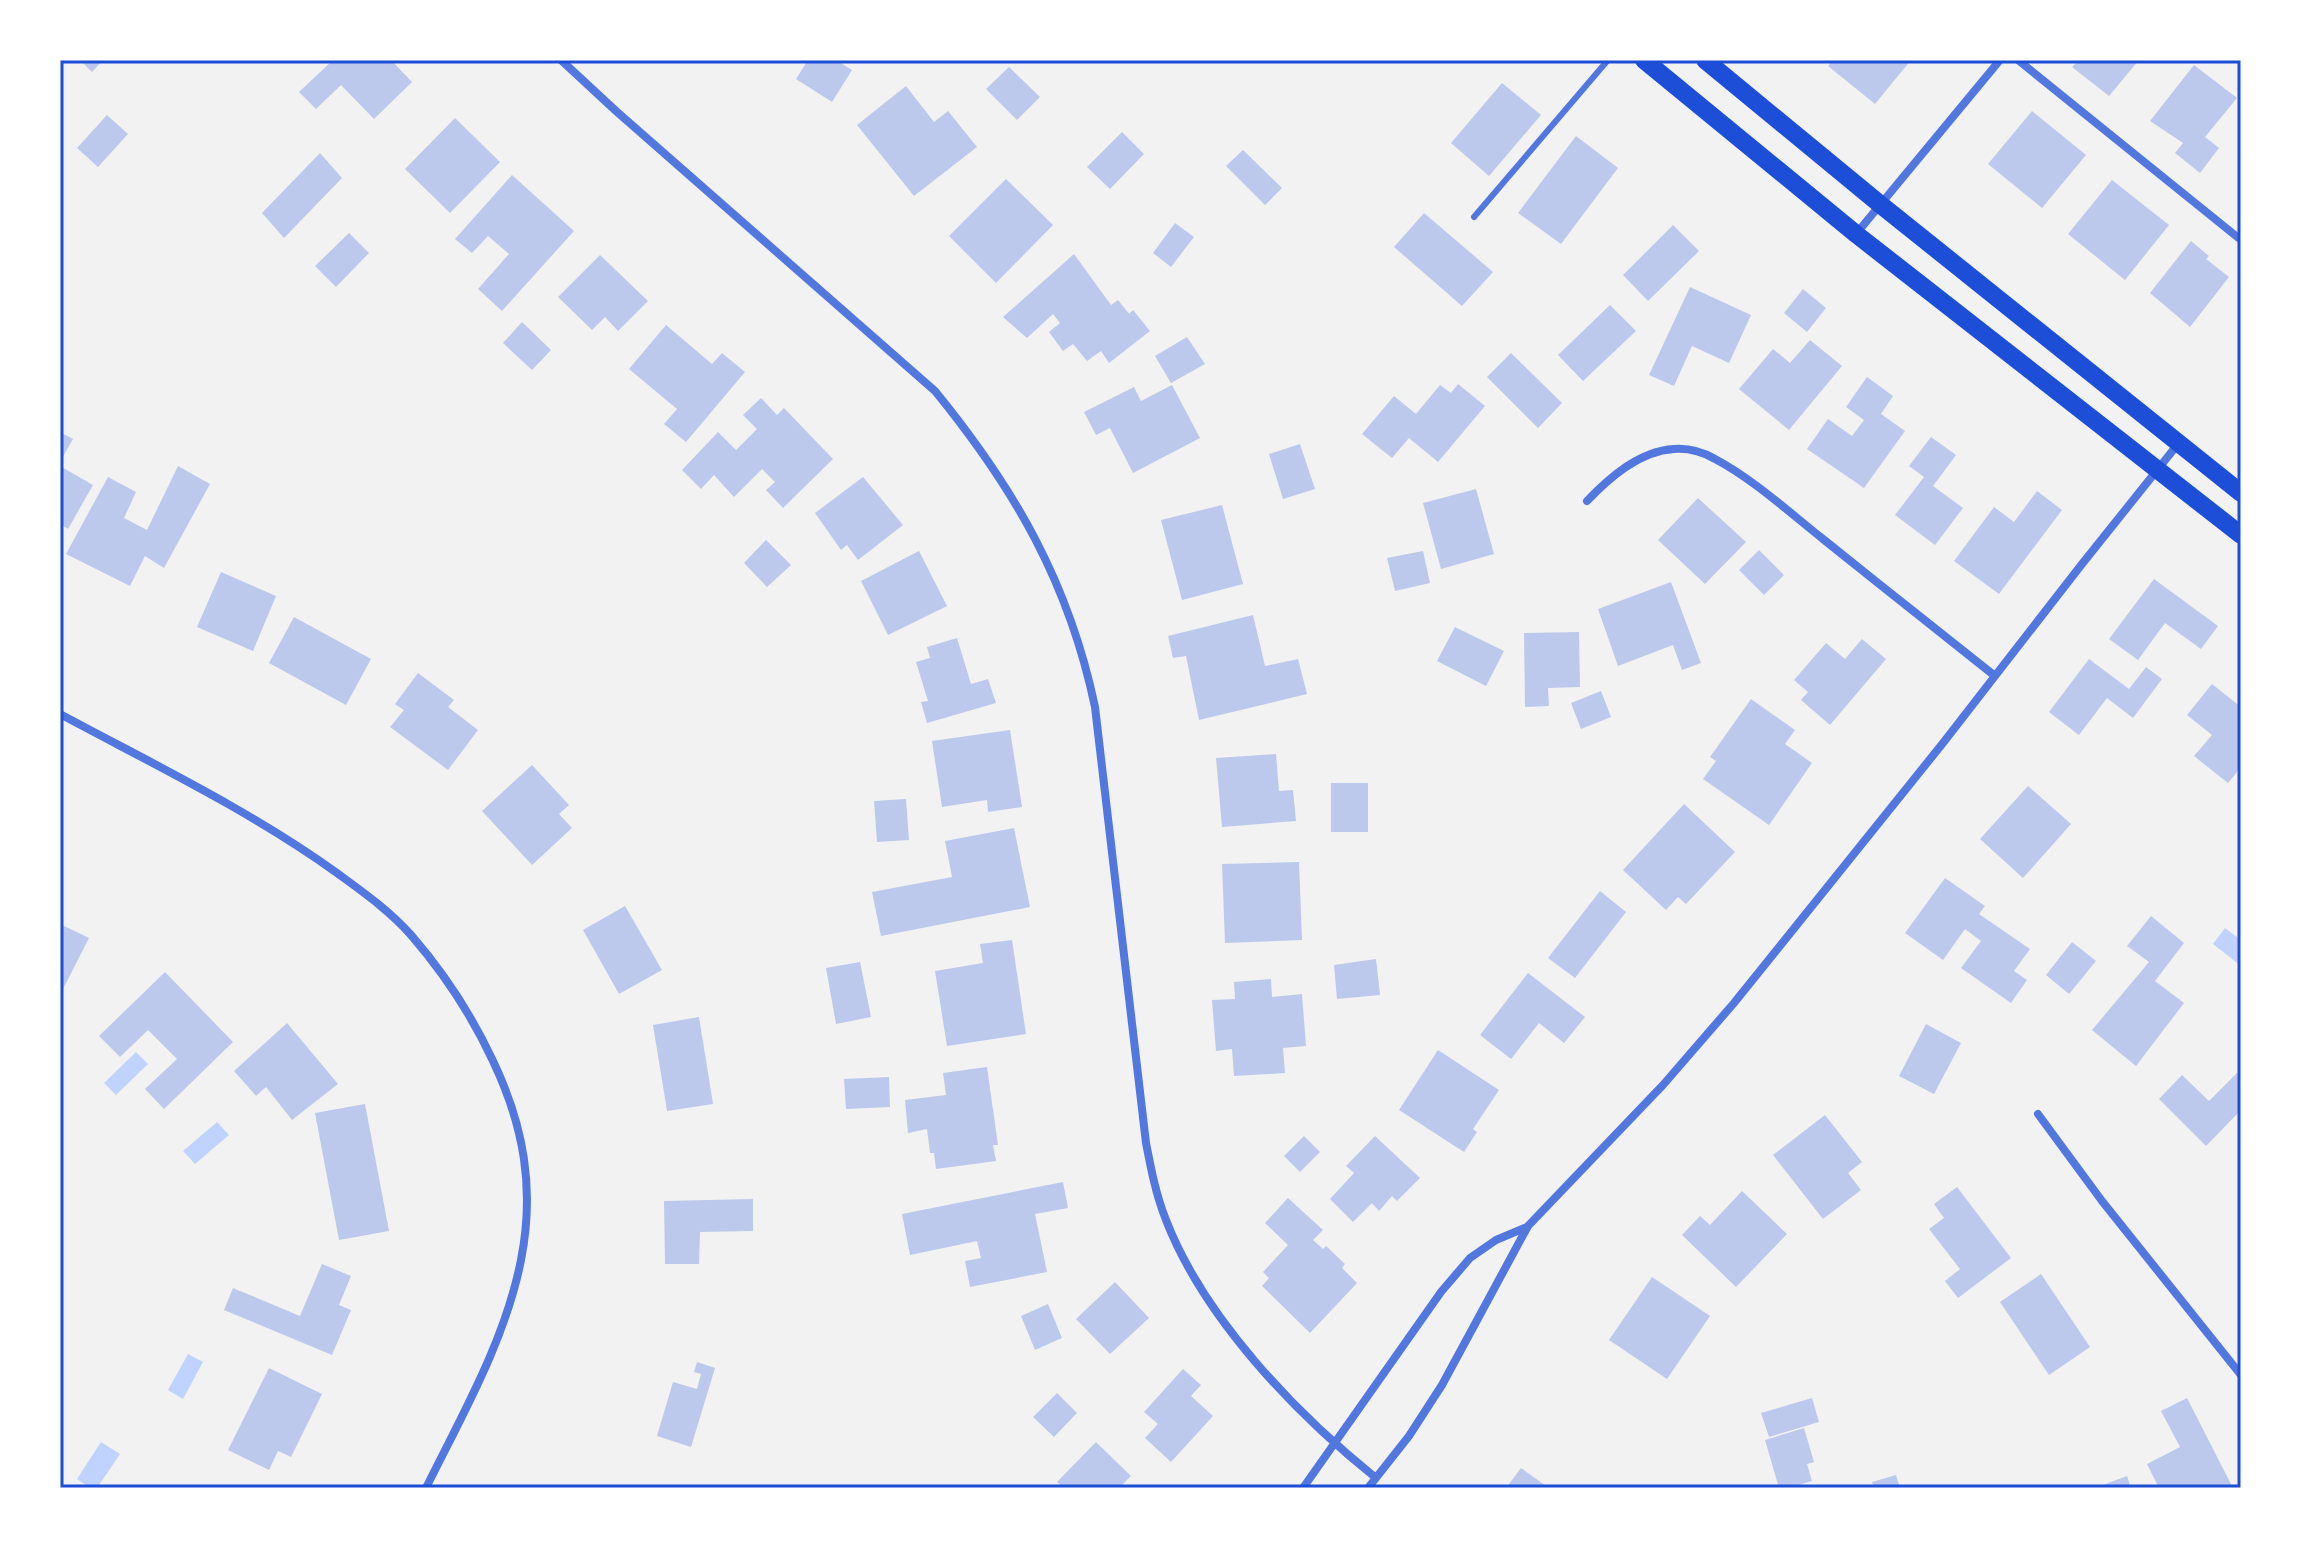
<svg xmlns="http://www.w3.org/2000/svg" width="2301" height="1548" viewBox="0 0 2301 1548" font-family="Signika,sans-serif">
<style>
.water{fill:#bfd3fe}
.building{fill:#bdc9ec}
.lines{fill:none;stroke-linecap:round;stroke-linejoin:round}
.service{stroke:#5277de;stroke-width:6}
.minor{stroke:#5277de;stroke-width:8}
.primary{stroke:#1d4ed8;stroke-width:18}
.neatline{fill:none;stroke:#1d4ed8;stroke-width:3}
</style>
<rect width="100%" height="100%" fill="#f2f2f2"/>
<path class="water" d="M 2225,928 L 2241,940 L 2241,966 L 2213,944 Z
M 136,1052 L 148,1064 L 116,1095 L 104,1083 Z
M 217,1122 L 229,1135 L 195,1164 L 183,1151 Z
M 188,1354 L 203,1362 L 183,1399 L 168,1390 Z
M 101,1442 L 120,1454 L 97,1488 L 90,1488 L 77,1479 Z"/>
<path class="building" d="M 80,60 L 103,60 L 92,72 Z
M 333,60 L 391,60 L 412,82 L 374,119 L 341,85 L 316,109 L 299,92 Z
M 808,60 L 836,60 L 852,70 L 832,102 L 796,79 Z
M 1833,60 L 1911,60 L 1875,104 L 1828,66 Z
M 2079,60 L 2139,60 L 2109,96 L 2072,67 Z
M 2194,65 L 2237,98 L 2205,137 L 2219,148 L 2200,173 L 2175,153 L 2183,143 L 2150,121 Z
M 1009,67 L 1040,97 L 1017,120 L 986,89 Z
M 1502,83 L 1541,115 L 1489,176 L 1451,143 Z
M 906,86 L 934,122 L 948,111 L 977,147 L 914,196 L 857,125 Z
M 2032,111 L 2086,155 L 2042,208 L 1988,164 Z
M 107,115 L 128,134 L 98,167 L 77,148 Z
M 455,118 L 500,162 L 450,213 L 405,169 Z
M 1122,132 L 1144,154 L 1110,189 L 1087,167 Z
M 1576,136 L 1618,168 L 1561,244 L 1518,213 Z
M 1243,150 L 1282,188 L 1265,205 L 1226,166 Z
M 320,153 L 342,178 L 284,238 L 262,213 Z
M 512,175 L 574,231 L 502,311 L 478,289 L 509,254 L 488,236 L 472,253 L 455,239 Z
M 1006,179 L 1053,225 L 996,283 L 949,236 Z
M 2112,180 L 2169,225 L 2125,280 L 2068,234 Z
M 1424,213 L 1493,272 L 1462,306 L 1394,247 Z
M 1175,223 L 1194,237 L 1171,267 L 1153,253 Z
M 1673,225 L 1699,251 L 1648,301 L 1623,275 Z
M 349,233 L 369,253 L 336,287 L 315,266 Z
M 2191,241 L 2209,256 L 2206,259 L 2229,277 L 2190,327 L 2150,293 Z
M 1074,254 L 1111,305 L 1118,300 L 1129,314 L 1133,310 L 1150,331 L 1109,363 L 1101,351 L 1087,361 L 1073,344 L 1063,351 L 1049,332 L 1060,323 L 1053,314 L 1027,338 L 1003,317 Z
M 600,255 L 648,301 L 618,331 L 605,317 L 592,330 L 558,297 Z
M 1690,287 L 1751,315 L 1729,363 L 1692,346 L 1674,386 L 1649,375 Z
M 1803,289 L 1826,308 L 1807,332 L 1784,313 Z
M 1610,305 L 1636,331 L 1583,381 L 1558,355 Z
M 522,322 L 551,350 L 532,370 L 503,343 Z
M 666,325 L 712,364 L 722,353 L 745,372 L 686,442 L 664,424 L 677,409 L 629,369 Z
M 1187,337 L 1205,364 L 1171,383 L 1155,356 Z
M 1810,340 L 1842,366 L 1789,430 L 1739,389 L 1773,349 L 1790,363 Z
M 1511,353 L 1562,403 L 1538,428 L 1487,377 Z
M 1867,377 L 1893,396 L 1881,414 L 1905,431 L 1864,488 L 1807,449 L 1828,419 L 1852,436 L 1864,420 L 1846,407 Z
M 1458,384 L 1485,406 L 1438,462 L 1409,438 L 1392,458 L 1362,434 L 1394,396 L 1416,414 L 1440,385 L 1451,393 Z
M 1172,385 L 1200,438 L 1133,473 L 1110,428 L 1096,435 L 1084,412 L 1134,387 L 1141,401 Z
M 761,398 L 777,415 L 784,408 L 833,459 L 783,508 L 766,490 L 775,482 L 762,469 L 734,497 L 714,475 L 701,489 L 682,470 L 718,432 L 736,450 L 757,429 L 743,415 Z
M 60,432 L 73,439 L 60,462 Z
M 1931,437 L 1956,455 L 1933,486 L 1963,508 L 1935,545 L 1895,515 L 1924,477 L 1909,466 Z
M 1300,444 L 1315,489 L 1283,499 L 1269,454 Z
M 60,466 L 93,485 L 68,529 L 60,524 Z
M 178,466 L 210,484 L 164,568 L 145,556 L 130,586 L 66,554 L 108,477 L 136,492 L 124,518 L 147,530 Z
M 863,477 L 903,525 L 858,560 L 847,545 L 841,550 L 815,513 Z
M 1476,489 L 1494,554 L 1441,569 L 1423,503 Z
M 2037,491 L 2062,510 L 1999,594 L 1954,561 L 1994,507 L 2014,522 Z
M 1698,498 L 1746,542 L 1705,584 L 1658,540 Z
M 1222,505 L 1243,584 L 1182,600 L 1161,520 Z
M 766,540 L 791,565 L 767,587 L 744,563 Z
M 1759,550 L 1784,575 L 1764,595 L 1739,570 Z
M 919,551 L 947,606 L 888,635 L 861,581 Z
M 1423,551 L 1430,583 L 1395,591 L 1387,558 Z
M 221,572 L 276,596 L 253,651 L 197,627 Z
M 2154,579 L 2218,626 L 2201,649 L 2165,623 L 2138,660 L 2109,639 Z
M 1671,582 L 1701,663 L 1682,670 L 1673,645 L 1618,666 L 1598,609 Z
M 1253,615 L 1265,666 L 1298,659 L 1307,694 L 1199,720 L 1186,656 L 1173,658 L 1168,636 Z
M 294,617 L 371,659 L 346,705 L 269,663 Z
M 1455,627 L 1504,651 L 1486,686 L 1437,661 Z
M 1579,632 L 1580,687 L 1548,688 L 1549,706 L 1525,707 L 1524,633 Z
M 957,638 L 971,684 L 988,679 L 996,703 L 927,723 L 921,702 L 928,701 L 916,662 L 930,658 L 927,647 Z
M 1862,639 L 1886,659 L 1830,725 L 1801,700 L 1808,692 L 1794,680 L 1826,643 L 1845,659 Z
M 2089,659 L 2129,689 L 2146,667 L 2162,679 L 2133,718 L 2107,698 L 2079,735 L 2049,712 Z
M 418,673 L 454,700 L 448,707 L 478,730 L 448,770 L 390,727 L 404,710 L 395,704 Z
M 2212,684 L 2241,707 L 2241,767 L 2228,783 L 2194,756 L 2212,735 L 2187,715 Z
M 1601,691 L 1611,717 L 1581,729 L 1571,703 Z
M 1751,699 L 1795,730 L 1785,744 L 1812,763 L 1769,825 L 1703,779 L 1716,761 L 1710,757 Z
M 1010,730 L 1022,807 L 988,812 L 987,800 L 942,807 L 932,741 Z
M 1276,754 L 1279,791 L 1293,790 L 1296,821 L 1222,827 L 1216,758 Z
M 532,765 L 569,805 L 559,814 L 572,828 L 532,865 L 482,811 Z
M 1331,783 L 1368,783 L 1368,832 L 1331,832 Z
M 2028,786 L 2071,824 L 2023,878 L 1980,839 Z
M 906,799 L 909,840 L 877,842 L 874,801 Z
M 1684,804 L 1735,852 L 1686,904 L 1678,897 L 1666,910 L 1623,870 Z
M 1014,828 L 1030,907 L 881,936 L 872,892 L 952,877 L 945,841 Z
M 1299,862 L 1302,940 L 1225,943 L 1222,864 Z
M 1945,878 L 1985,906 L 1979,914 L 2030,949 L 2014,971 L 2027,980 L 2011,1003 L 1961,968 L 1981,941 L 1965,929 L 1943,960 L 1905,933 Z
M 1600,891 L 1626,912 L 1575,978 L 1548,958 Z
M 625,906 L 662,970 L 619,994 L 583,930 Z
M 2151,916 L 2184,943 L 2155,981 L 2184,1003 L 2136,1066 L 2092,1030 L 2149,962 L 2127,946 Z
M 60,924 L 89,938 L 63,989 L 60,988 Z
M 1012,940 L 1026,1034 L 947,1046 L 935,971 L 983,963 L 980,944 Z
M 2072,942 L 2096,961 L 2069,994 L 2046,975 Z
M 1376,959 L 1380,995 L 1337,999 L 1334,965 Z
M 860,962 L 871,1017 L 836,1024 L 826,968 Z
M 165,972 L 233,1042 L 164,1109 L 145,1089 L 177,1059 L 148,1030 L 120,1057 L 99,1036 Z
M 1528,973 L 1585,1017 L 1564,1043 L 1539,1023 L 1511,1059 L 1480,1035 Z
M 1271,979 L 1272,997 L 1302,994 L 1306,1046 L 1283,1048 L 1285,1073 L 1234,1076 L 1232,1049 L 1216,1051 L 1212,1000 L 1235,999 L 1234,982 Z
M 699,1017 L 713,1104 L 667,1111 L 653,1025 Z
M 287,1023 L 338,1084 L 292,1120 L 266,1087 L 256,1096 L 234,1071 Z
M 1926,1024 L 1961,1043 L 1934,1094 L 1899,1076 Z
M 1438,1050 L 1499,1090 L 1473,1129 L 1477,1132 L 1464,1152 L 1399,1110 Z
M 987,1067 L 998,1145 L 993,1145 L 996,1161 L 936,1169 L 934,1153 L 930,1153 L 927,1129 L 908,1133 L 905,1100 L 946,1095 L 943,1073 Z
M 2237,1073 L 2241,1077 L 2241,1110 L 2206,1146 L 2159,1099 L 2182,1075 L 2209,1101 Z
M 889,1077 L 890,1107 L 846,1109 L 844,1079 Z
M 365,1104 L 389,1231 L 339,1240 L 315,1113 Z
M 1825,1115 L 1862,1162 L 1848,1173 L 1861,1190 L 1823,1219 L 1773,1155 Z
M 1304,1136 L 1320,1152 L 1300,1172 L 1284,1156 Z
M 1375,1136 L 1420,1178 L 1397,1201 L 1392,1196 L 1379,1211 L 1372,1203 L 1353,1222 L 1330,1199 L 1354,1173 L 1346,1166 Z
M 1063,1182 L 1068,1208 L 1035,1214 L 1047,1272 L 970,1287 L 965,1261 L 981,1258 L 977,1241 L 910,1255 L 902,1214 Z
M 1957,1187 L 2011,1258 L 1958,1298 L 1945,1281 L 1960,1269 L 1929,1229 L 1944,1218 L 1934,1204 Z
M 1742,1191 L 1787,1234 L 1736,1287 L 1682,1235 L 1700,1216 L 1710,1225 Z
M 1288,1198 L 1323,1230 L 1313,1240 L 1323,1249 L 1326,1246 L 1345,1264 L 1342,1268 L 1357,1283 L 1310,1333 L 1262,1286 L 1269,1278 L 1263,1272 L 1288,1245 L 1265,1223 Z
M 753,1199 L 753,1231 L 700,1232 L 699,1264 L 665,1264 L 664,1201 Z
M 322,1264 L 351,1276 L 339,1305 L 351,1310 L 332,1355 L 224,1310 L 233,1288 L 300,1316 Z
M 2041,1274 L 2090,1347 L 2049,1375 L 2000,1302 Z
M 1652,1277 L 1710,1316 L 1667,1379 L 1609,1340 Z
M 1115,1282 L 1149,1318 L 1110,1354 L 1076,1319 Z
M 1048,1304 L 1062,1338 L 1035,1350 L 1021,1316 Z
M 697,1362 L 715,1368 L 691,1447 L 657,1436 L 673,1382 L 697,1389 L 701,1374 L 694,1372 Z
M 269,1368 L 322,1394 L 291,1457 L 278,1451 L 269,1470 L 228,1450 Z
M 1183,1369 L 1201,1385 L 1191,1396 L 1213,1416 L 1171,1462 L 1145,1438 L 1158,1424 L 1144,1412 Z
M 1057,1393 L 1077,1413 L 1054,1437 L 1033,1417 Z
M 1812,1398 L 1819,1422 L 1769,1437 L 1761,1413 Z
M 2187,1398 L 2233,1488 L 2159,1488 L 2147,1464 L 2180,1447 L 2161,1411 Z
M 1804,1428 L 1814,1462 L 1807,1464 L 1812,1481 L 1788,1488 L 1779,1488 L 1765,1440 Z
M 1096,1442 L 1131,1476 L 1119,1488 L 1064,1488 L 1057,1482 Z
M 1521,1468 L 1549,1488 L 1506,1488 Z
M 1896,1475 L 1900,1488 L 1874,1488 L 1872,1482 Z
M 2127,1476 L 2131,1488 L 2095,1488 Z"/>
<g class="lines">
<path class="service" d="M 1474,217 L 1608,60"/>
<path class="minor" d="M 561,60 L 616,111 L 935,391 C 1015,489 1069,583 1095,707 L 1146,1143 C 1151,1169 1156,1195 1166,1220 C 1204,1318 1295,1413 1376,1478
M 2018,60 L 2241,240
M 1856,234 L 2000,60
M 1587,501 C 1609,478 1639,451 1674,449 C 1688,448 1703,452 1715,459 C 1753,479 1789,512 1823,539 C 1880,585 1937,630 1995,676
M 60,714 C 153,764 251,811 337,873 C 363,892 390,911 411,935 C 444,973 472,1016 493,1061 C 524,1126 535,1189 521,1260 C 505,1341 462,1415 426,1488
M 2038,1114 L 2102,1201 L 2241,1375
M 1303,1488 L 1441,1292 L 1470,1258 L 1496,1240 L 1527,1227
M 1368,1488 L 1409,1436 L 1442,1385 L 1528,1226 L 1663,1085 L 1734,1003 L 1943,743 L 2082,564 L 2178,444"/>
<path class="primary" d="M 1644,60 L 1856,234 L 2241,535
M 1705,60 L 1881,205 L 2241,493"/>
</g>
<rect width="2301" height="1548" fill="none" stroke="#ffffff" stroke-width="124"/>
<rect x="62" y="62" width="2177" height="1424" class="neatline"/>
</svg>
